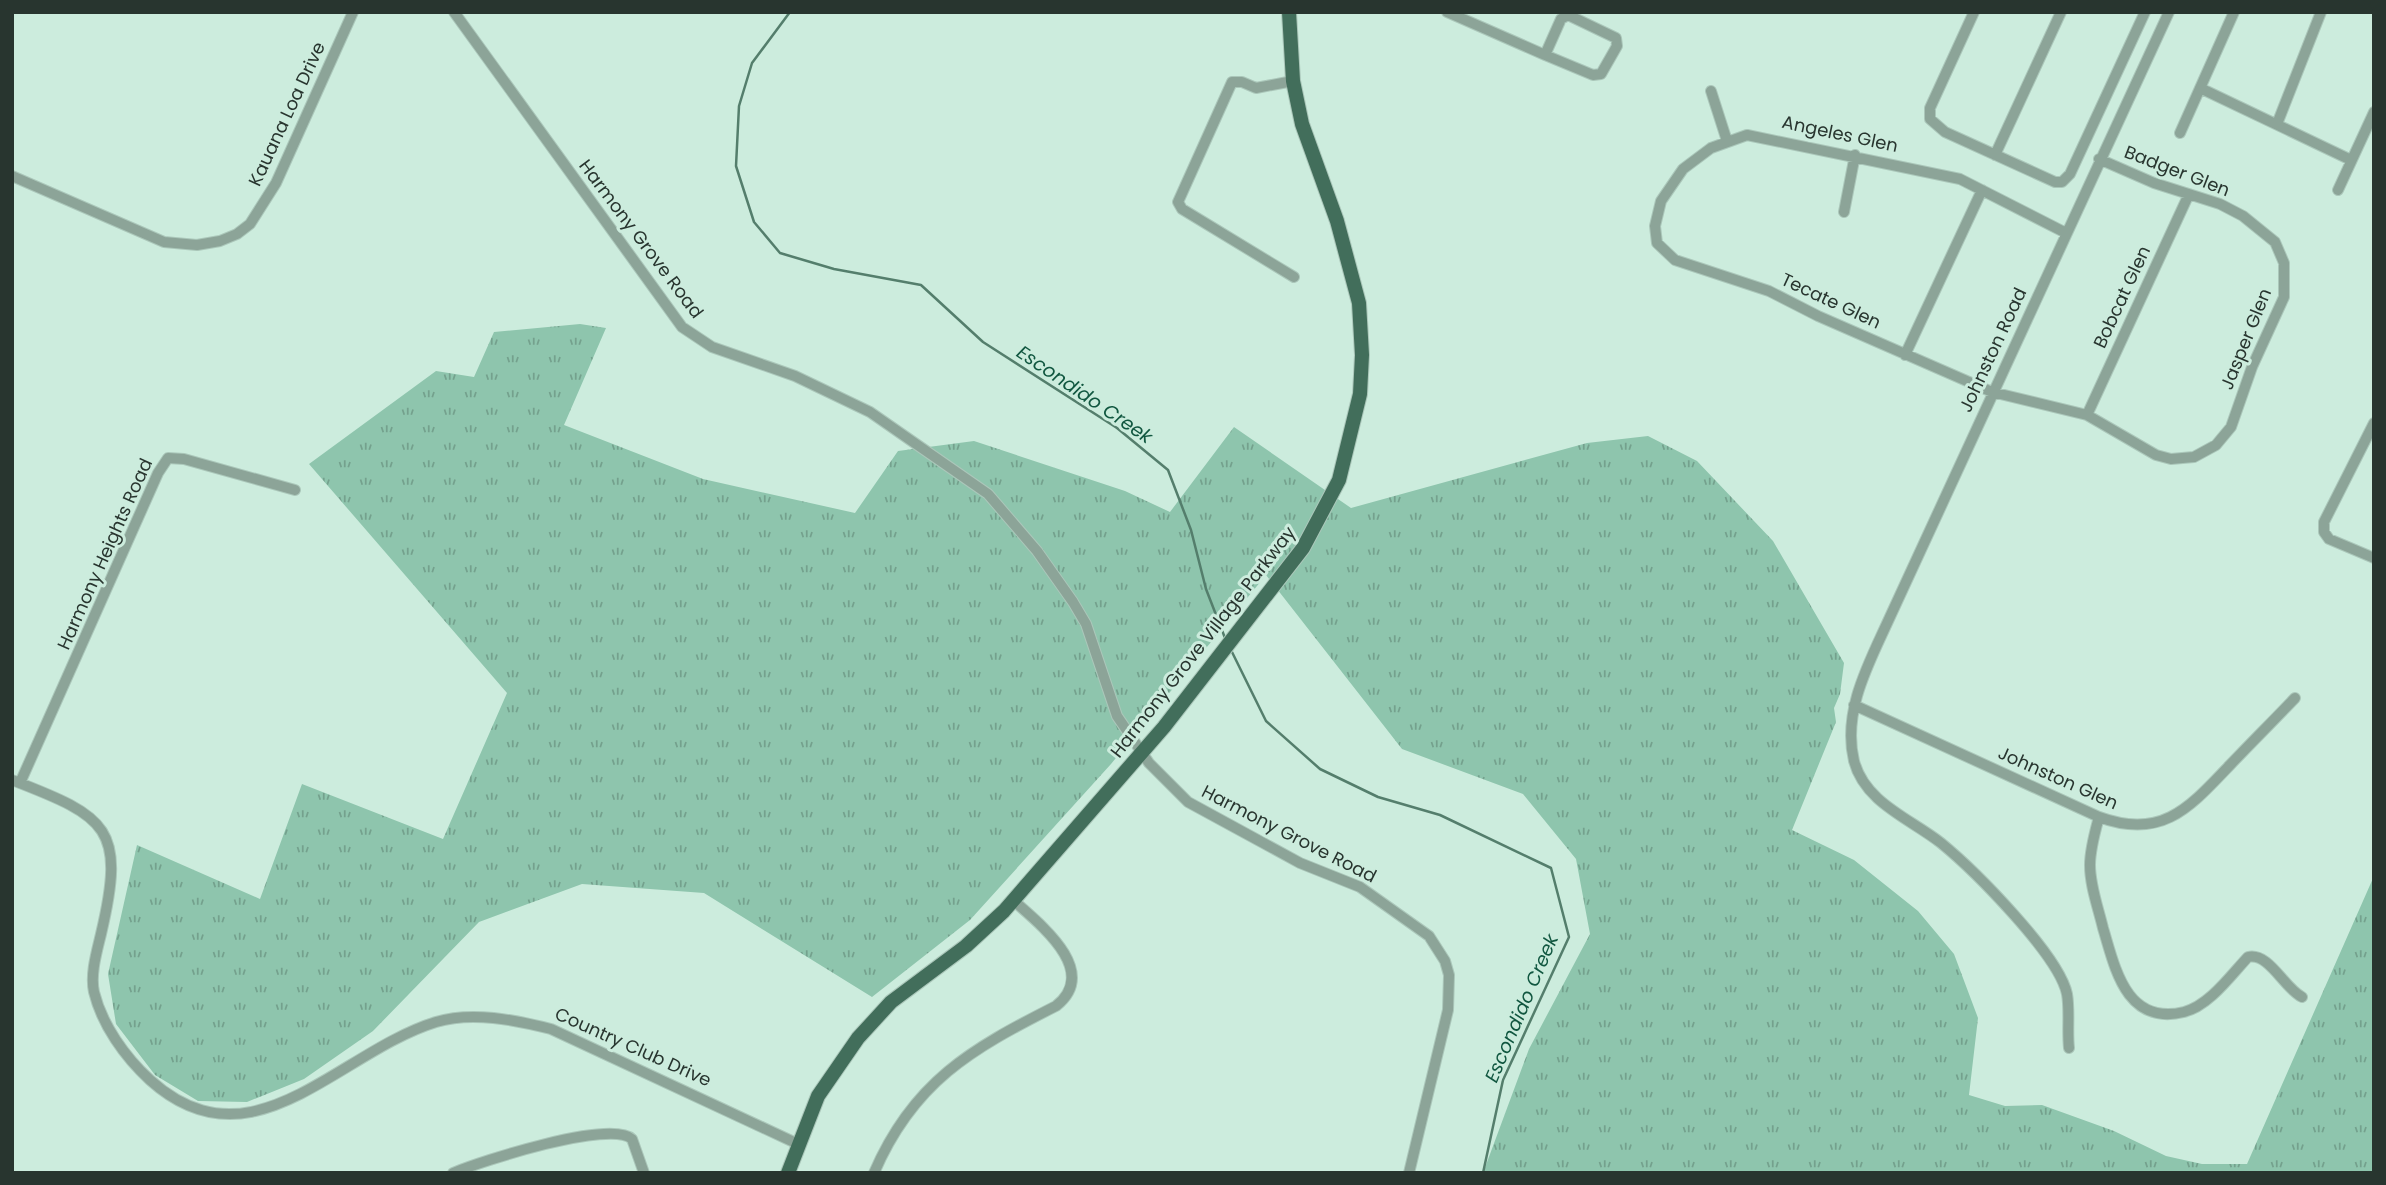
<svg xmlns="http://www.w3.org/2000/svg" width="2386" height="1185" viewBox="0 0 2386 1185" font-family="Poppins,sans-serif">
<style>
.grass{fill:url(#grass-tufts)}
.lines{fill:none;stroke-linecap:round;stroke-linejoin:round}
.stream{stroke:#547e6c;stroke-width:2.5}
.minor-casing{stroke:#abc7ba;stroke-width:12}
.major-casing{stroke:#abc7ba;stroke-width:16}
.minor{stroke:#8ca498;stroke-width:10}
.major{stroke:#426e5b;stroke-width:14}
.labels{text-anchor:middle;stroke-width:6;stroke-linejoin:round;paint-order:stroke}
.street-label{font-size:18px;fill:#28352f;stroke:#ccecdd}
.water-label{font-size:19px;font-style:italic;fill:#115740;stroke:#ccecdd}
</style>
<defs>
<pattern id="grass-tufts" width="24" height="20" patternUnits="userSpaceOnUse" patternTransform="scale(1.75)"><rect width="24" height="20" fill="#8ec5ad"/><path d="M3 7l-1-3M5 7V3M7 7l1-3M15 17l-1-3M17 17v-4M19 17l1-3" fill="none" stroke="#74a18d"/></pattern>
</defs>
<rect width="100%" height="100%" fill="#ccecdd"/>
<path class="grass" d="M 580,324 L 606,328 L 564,425 L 703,479 L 855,513 L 898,451 L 974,441 L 1125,491 L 1170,512 L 1234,427 L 1351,508 L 1587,443 L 1648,436 L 1697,461 L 1773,541 L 1844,663 L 1840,694 L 1834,708 L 1836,722 L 1792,830 L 1854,860 L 1918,911 L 1954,954 L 1978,1018 L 1969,1095 L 2005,1106 L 2042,1105 L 2114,1131 L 2166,1156 L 2202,1164 L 2247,1164 L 2374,876 L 2374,1173 L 1483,1173 L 1529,1049 L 1590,934 L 1576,859 L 1523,794 L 1402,749 L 1266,575 L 1111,764 L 970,920 L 872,997 L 704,893 L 582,884 L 479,922 L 373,1031 L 304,1079 L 247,1102 L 198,1101 L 155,1075 L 116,1024 L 108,974 L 137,845 L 260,899 L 302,784 L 443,839 L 507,693 L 309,464 L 436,371 L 474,377 L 494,332 Z"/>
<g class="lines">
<path class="stream" d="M 790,12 L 752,63 L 739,106 L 736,166 L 754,222 L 780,253 L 834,269 L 921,285 L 983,342 L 1117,428 L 1168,470 L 1191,530 L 1206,589 L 1225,638
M 1231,650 L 1266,721 L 1320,769 L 1378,797 L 1440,815 L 1551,868 L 1569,937 L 1503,1080 L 1483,1173"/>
<g class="minor-casing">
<path id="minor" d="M 454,12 L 682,327 L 712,347 L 795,376 L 870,412 L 988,494 L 1037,551 L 1073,602 L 1086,624 L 1117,716 L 1149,763 L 1188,802 L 1300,863 L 1360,887 L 1429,936 L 1445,961 L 1449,975 L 1448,1010 L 1409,1173
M 1447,12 L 1545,55
M 1974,12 L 1930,108 L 1930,119 L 1945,132 L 2055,182 L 2062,182 L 2070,174 L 2145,12
M 1568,15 L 1616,38 L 1617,46 L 1601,74 L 1593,75 L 1545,55 L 1561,19 Z
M 1293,81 L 1256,88 L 1242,82 L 1232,82 L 1178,202 L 1182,209 L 1294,277
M 2200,88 L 2351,160
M 1711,91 L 1727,141
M 2277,124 L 2321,12
M 2180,133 L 2234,12
M 1995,155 L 2061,12
M 12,176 L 164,242 L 197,245 L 220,241 L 237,234 L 250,224 L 276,183 L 353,12
M 2338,190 L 2374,112
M 1844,212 L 1855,155
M 2066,233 L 1960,179 L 1747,135 L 1711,148 L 1683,169 L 1661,201 L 1655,226 L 1657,243 L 1675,260 L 1769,291 L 1818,316 L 1992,392 L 2087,415 L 2156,455 L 2171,459 L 2194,457 L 2216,445 L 2231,427 L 2252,367 L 2284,297 L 2284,263 L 2275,242 L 2243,216 L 2220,204 L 2154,183 L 2099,159
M 1905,355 L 1982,190
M 2087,415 L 2189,194
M 2374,423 L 2324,522 L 2324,532 L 2329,539 L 2374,558
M 1854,705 L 2099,817 C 2162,840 2189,808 2230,765 C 2251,743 2273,721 2295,698
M 12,780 C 108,817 126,828 101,934 C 97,951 90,974 94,992 C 102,1025 125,1057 150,1080 C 252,1172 338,1052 436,1022 C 472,1011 515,1020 551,1029 L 798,1144
M 20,783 L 158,473 L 168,458 L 184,459 L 295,490
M 2099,817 C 2095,832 2090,849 2090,865 C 2090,886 2098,907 2103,928 C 2115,968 2126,1026 2184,1012 C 2209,1006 2231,975 2248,957 C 2269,952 2284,988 2302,997
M 2069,1048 C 2067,1030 2070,1011 2067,994 C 2059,955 1974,870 1941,843 C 1911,819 1865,803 1854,761 C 1842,711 1869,663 1889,619 L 2169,12
M 453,1173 C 482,1161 611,1119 632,1139 L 644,1173
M 874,1173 C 913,1082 971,1049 1056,1006 C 1100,971 1041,925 1014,901"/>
</g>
<g class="major-casing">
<path id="major" d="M 788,1173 L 818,1096 L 858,1038 L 891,1002 L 966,946 L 1004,911 L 1164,727 L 1303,548 L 1339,480 L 1360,394 L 1362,355 L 1359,303 L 1337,221 L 1302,124 L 1293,81 L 1289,12"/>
</g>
<use href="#minor" class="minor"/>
<use href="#major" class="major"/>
</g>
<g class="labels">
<g class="street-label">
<text transform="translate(287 114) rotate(-65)" y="6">Kauana Loa Drive</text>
<text transform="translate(1840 134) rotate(12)" y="6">Angeles Glen</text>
<text transform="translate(2177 171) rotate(21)" y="6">Badger Glen</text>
<text transform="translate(641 239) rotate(53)" y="6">Harmony Grove Road</text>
<text transform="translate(2122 297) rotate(-65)" y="6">Bobcat Glen</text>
<text transform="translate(1831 301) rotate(25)" y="6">Tecate Glen</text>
<text transform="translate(2246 339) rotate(-68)" y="6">Jasper Glen</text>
<text transform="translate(1993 350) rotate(-65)" y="6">Johnston Road</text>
<text transform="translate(105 554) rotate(-66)" y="6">Harmony Heights Road</text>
<text transform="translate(1203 642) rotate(-52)" y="6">Harmony Grove Village Parkway</text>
<text transform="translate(2058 778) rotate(24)" y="6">Johnston Glen</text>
<text transform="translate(1289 834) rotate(27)" y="6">Harmony Grove Road</text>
<text transform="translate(633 1047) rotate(24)" y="6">Country Club Drive</text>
</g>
<g class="water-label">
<text transform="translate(1085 394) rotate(34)" y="7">Escondido Creek</text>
<text transform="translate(1521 1008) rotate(-67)" y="7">Escondido Creek</text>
</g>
</g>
<rect width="2386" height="1185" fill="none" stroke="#28352f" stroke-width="28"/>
</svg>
